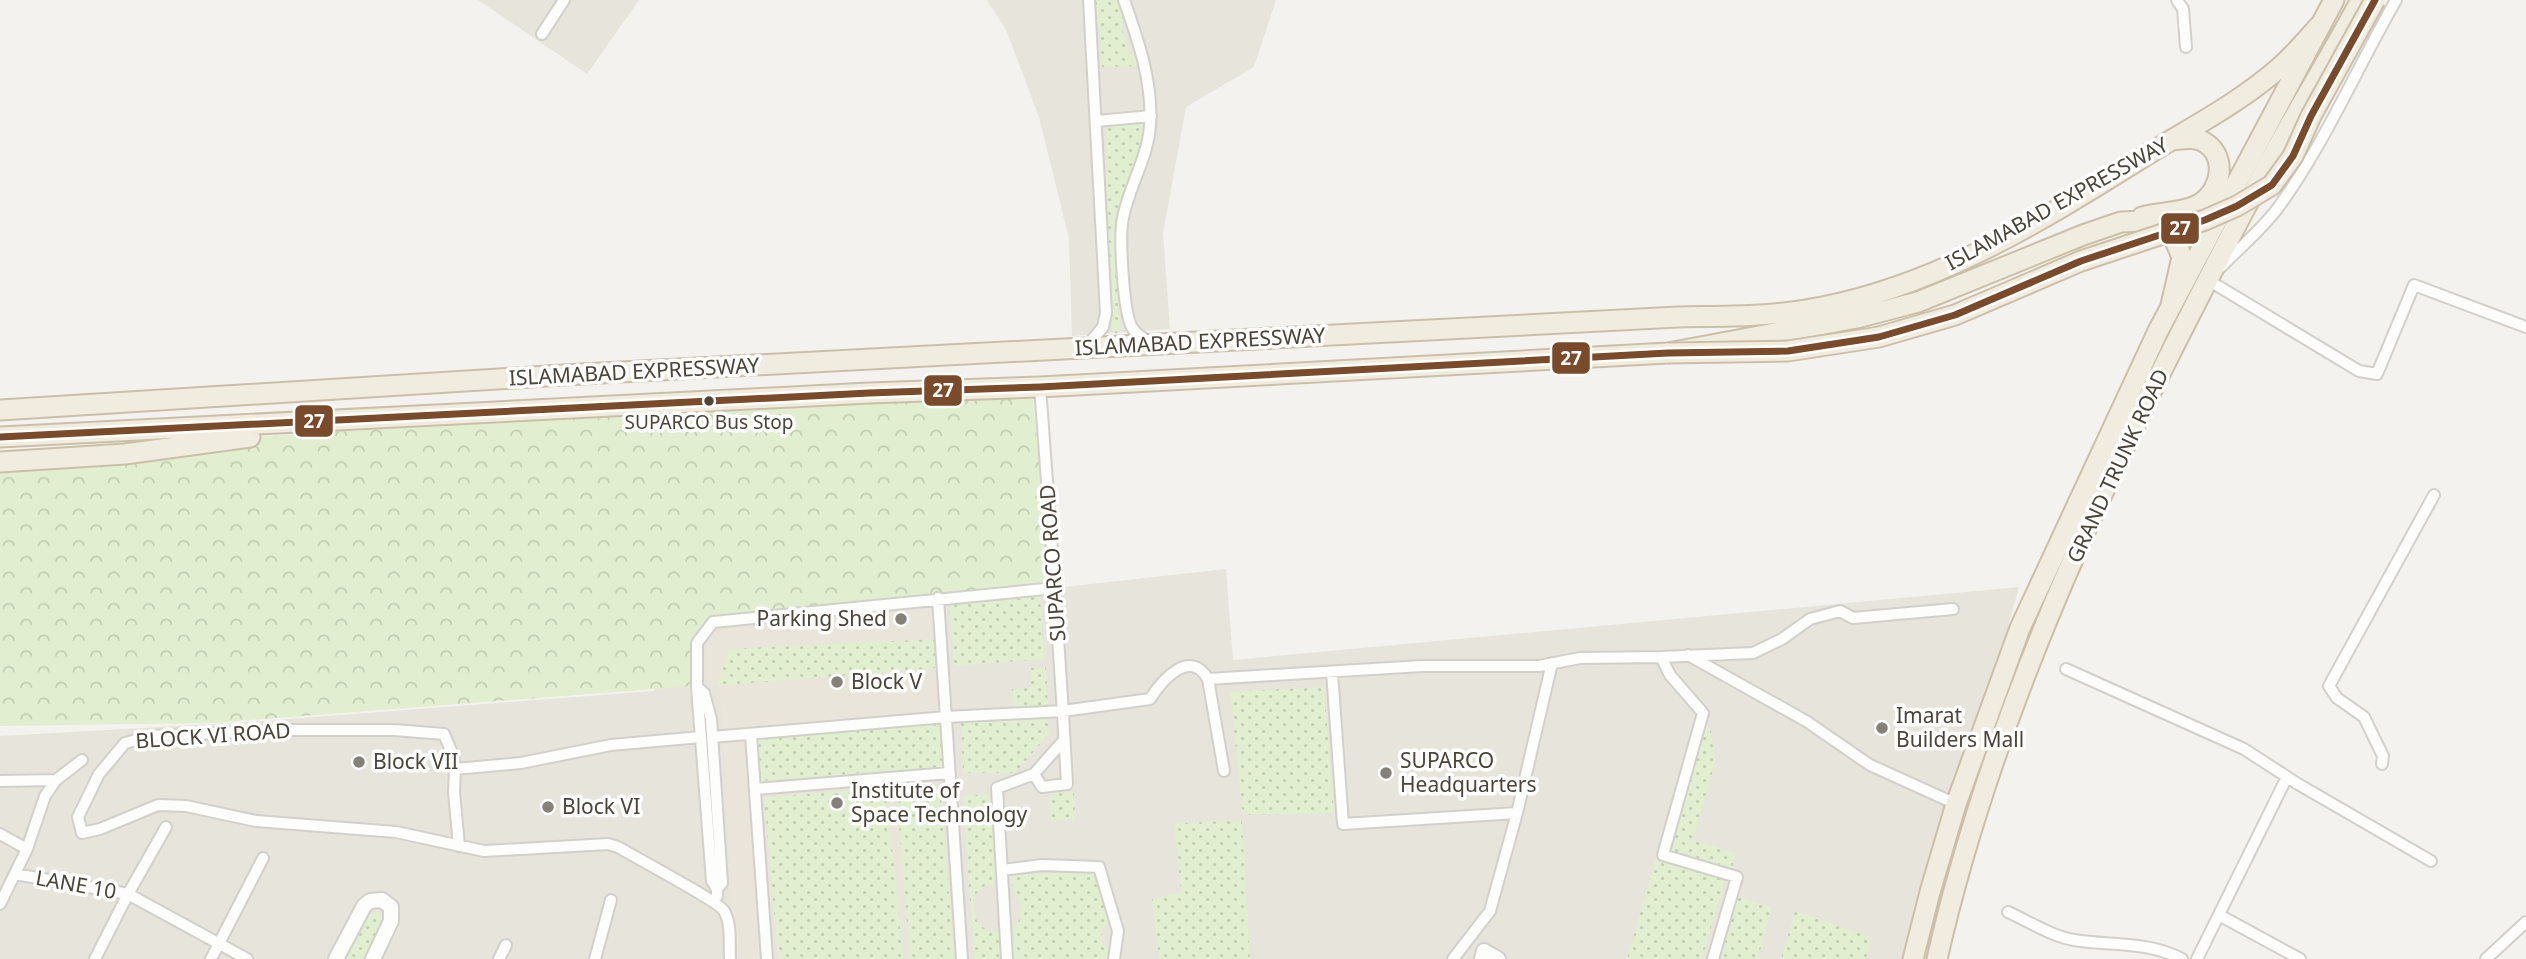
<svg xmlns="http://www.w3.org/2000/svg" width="2526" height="959" viewBox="0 0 2526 959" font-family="'Noto Sans',sans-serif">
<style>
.residential{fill:#e7e4dc}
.education{fill:#eae5da}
.grass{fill:url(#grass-dots)}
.forest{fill:url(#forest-crowns)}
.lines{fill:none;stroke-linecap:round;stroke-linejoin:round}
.minor-casing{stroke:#d2d0cb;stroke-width:14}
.tertiary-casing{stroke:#d2d0cb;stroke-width:18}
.trunk-casing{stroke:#ccbfa9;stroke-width:23}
.minor{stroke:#fdfdfc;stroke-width:10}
.tertiary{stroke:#fdfdfc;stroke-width:14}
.trunk{stroke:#f0ece0;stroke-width:19}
.trunk-bridge-casing{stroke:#ccbfa9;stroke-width:23;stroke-linecap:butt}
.trunk-bridge{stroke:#f0ece0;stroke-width:19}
.bus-1-casing{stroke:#fff;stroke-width:12}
.bus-1{stroke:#7a4b2a;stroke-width:7}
.bus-dot{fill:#4b4439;stroke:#fff;stroke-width:2.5}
.poi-dot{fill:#868178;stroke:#fff;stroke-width:2.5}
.labels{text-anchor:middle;stroke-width:7;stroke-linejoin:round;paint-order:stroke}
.bus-label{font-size:19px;fill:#4b4439;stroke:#fff}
.street-label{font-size:21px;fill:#4b4439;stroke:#fff}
.poi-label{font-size:21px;fill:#4b4439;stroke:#fff;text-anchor:start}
.line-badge{stroke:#fff;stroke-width:2.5}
.badge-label{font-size:19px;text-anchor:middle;font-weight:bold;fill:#fff}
</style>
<defs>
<pattern id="grass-dots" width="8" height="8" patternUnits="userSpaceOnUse" patternTransform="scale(1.75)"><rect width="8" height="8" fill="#e1eecf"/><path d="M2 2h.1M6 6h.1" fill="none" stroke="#c3cdb2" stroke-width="1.8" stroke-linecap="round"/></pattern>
<pattern id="forest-crowns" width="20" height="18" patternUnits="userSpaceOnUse" patternTransform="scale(1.75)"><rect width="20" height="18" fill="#e1eecf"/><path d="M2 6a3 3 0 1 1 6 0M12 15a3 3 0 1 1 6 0" fill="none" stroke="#c3cdb2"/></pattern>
</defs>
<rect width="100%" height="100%" fill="#f4f2ee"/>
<path class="residential" d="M 478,0 L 639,0 L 587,74 Z
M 987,0 L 1276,0 L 1254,67 L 1186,107 L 1163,233 L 1170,329 L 1072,336 L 1069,239 L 1039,117 L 1007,32 Z
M 1226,569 L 1233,660 L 2019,587 L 1916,959 L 0,959 L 0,736 L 263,721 L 654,691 L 693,620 L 1055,588 Z"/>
<path class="education" d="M 935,609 L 958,959 L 735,959 L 720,687 L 707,687 L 706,639 L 711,631 L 722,626 L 813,615 Z"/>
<path class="grass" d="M 1095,0 L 1118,0 L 1124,18 L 1121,25 L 1129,54 L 1137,53 L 1139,66 L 1102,67 L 1100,32 L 1096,22 Z
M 1142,123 L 1144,130 L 1140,147 L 1116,217 L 1118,309 L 1121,327 L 1116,334 L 1111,327 L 1112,295 L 1107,214 L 1106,130 L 1110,126 Z
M 1040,596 L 1044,659 L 954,666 L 949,603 Z
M 937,639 L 935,668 L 717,686 L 729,649 Z
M 1046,667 L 1048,707 L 1014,709 L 1012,689 L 1031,688 L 1030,668 Z
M 1324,687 L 1334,813 L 1243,815 L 1230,692 Z
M 1048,717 L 1049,734 L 1015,773 L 963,773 L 961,722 Z
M 1704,720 L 1711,731 L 1715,762 L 1693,840 L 1736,853 L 1731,872 L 1668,852 Z
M 940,724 L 943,767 L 760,781 L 758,737 Z
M 940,786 L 954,959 L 910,959 L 896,790 Z
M 886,787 L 903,959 L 778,959 L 764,798 Z
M 1074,792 L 1075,819 L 1050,821 L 1049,793 Z
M 989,794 L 996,872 L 993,886 L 985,885 L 975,895 C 973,919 975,929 1001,933 L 1002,959 L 974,959 L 963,796 Z
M 1242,821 L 1250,959 L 1159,959 L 1152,899 L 1181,892 L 1174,823 Z
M 1655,860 L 1725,880 L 1702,959 L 1627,959 Z
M 1091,870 L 1110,921 L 1102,929 L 1101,942 L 1111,951 L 1108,959 L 1013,959 L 1011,931 L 1019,920 L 1021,906 L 1009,876 Z
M 1737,897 L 1771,907 L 1758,959 L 1721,959 Z
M 1795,911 L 1871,937 L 1866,959 L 1781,959 Z
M 378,912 L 386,920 L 365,959 L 344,959 L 367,914 Z"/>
<path class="forest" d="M 1031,388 L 1055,588 L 707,621 L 692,645 L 693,686 L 212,723 L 0,726 L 0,453 Z"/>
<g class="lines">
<g class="minor-casing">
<path id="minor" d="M 1124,0 C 1138,40 1153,82 1150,125 C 1148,158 1129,186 1123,218 C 1119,236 1123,315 1133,329 C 1137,335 1144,339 1150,342
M 2177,0 L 2183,9 L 2186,47
M 542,34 L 564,0
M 1097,121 L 1151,116
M 2221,267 C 2240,247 2264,228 2280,205 C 2326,141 2357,68 2396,0
M 2210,278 L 2208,280 L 2359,371 L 2377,374 L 2414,285 L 2526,327
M 1087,346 L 1103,327 L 1106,313 L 1089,0
M 1040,387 C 1050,520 1060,652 1067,784 L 1042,787 L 1034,774 L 1064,740
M 938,598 L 962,959
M 1688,655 L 1806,721 L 1870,765 L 1956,804
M 1661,657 L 1753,653 L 1782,639 L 1810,619 L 1840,611 L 1853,618 L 1953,609
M 2066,669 L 2244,749 L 2298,784 L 2431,861
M 1332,672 L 1343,824 L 1517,813 L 1552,663
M 1208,679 L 1422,666 L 1539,666 L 1580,658 L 1661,657 L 1670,675 L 1703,713 L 1663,855 L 1737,877 L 1713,959
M 697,687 L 704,693 L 711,719 L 722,883 L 717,889 L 717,896
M 751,735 L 767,959
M 701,737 L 611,745 L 521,763 L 455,769 L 453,755 L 444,734 L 394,730 L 282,730 L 151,736 L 125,743 L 99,774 L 78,817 L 82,833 L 100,829 L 158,805 L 186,806 L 256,821 L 396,832 L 484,851 L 608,844 L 618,847 C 633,856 720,902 724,911 C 732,924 729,945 730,959
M 712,737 L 946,717 L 1063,711 L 1150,699 C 1162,680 1190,648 1208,679 L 1224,771
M 2382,764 L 2383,756 L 2364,717 L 2337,698 L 2329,686 L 2434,495
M 455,769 L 454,792 L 459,846
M 0,781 L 56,780
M 755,789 L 949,773
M 0,834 L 27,849
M 1002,870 L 1042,865 L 1099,867 L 1118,931 L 1114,959
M 15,874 L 128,894 L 247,959
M 717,889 L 712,881 L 697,687 L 697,643 L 713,622 L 1055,588
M 0,904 L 27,849 L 45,796 L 56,780 L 82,760
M 2008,912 C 2028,921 2051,936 2074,940 C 2111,946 2148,941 2182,959
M 2219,915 L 2300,959
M 95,959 L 128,894 L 166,827
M 211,959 L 263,858
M 499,959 L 506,945
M 595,959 L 611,900
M 1007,959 L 997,788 L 1034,774
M 1453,959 L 1490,911 L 1517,813
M 2197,959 L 2287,777
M 2486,959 L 2526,922"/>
</g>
<g class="tertiary-casing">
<path id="tertiary" d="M 336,959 L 364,906 L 370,901 L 382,900 L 391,907 L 391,921 L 373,959
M 1482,959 L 1484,951 L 1498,959"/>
</g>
<g class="trunk-casing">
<path id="trunk" d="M 2142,217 C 2161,212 2185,213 2201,203 C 2223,189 2228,152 2200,140 C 2192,137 2181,139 2173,140
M 0,410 L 563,375 L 1678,317 C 1720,316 1763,317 1805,310 C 1928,291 2038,223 2142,158 C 2188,129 2238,104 2279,68 C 2294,55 2307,39 2320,25
M 0,437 L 869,393 L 1040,387 L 1668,353 L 1857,318 L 1918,302 L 2083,235 L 2121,222 L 2145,221 L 2162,225 L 2174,238 L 2182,257 L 2171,305
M 0,462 L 125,454 L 250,437
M 1913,959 L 1930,892 L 1956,804 L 2020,628 L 2158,331 L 2334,0
M 1937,959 C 2001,677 2136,415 2270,161 C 2299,107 2332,54 2361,0"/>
</g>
<use href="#minor" class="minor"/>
<use href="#tertiary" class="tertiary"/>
<use href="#trunk" class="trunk"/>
<g class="trunk-bridge-casing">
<path id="trunk-bridge" d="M 1668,353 L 1788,351 L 1879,337 L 1955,315 L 2081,261 L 2205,220 L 2237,206 L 2272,185 L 2293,156 L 2311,116 L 2375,0"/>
</g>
<use href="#trunk-bridge" class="trunk-bridge"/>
<g class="bus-1-casing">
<path id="bus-1" d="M 0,437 L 869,393 L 1040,387 L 1668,353 L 1788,351 L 1879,337 L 1955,315 L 2081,261 L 2205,220 L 2237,206 L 2272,185 L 2293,156 L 2311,116 L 2375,0"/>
</g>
<use href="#bus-1" class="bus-1"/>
</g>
<circle class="bus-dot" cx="709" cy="401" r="6"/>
<g class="poi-dot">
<circle cx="901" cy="619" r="7"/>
<circle cx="837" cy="682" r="7"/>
<circle cx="1882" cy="728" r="7"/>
<circle cx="359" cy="762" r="7"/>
<circle cx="1386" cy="773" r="7"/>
<circle cx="837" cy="803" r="7"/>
<circle cx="548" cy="807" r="7"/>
</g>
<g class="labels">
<g class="bus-label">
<text x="709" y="429">SUPARCO Bus Stop</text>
</g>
<g class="street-label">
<text transform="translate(2057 204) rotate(-29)" y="7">ISLAMABAD EXPRESSWAY</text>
<text transform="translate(1200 342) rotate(-3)" y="7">ISLAMABAD EXPRESSWAY</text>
<text transform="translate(634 372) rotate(-3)" y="7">ISLAMABAD EXPRESSWAY</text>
<text transform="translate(2118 466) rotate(-65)" y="7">GRAND TRUNK ROAD</text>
<text transform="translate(1053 563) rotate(-94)" y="7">SUPARCO ROAD</text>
<text transform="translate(213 736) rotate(-4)" y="7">BLOCK VI ROAD</text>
<text transform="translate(76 885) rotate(10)" y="7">LANE 10</text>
</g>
<g class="poi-label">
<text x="887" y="626" text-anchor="end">Parking Shed</text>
<text x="851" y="689">Block V</text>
<text x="1896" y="723">Imarat<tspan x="1896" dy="24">Builders Mall</tspan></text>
<text x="1400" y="768">SUPARCO<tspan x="1400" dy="24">Headquarters</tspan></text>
<text x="373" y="769">Block VII</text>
<text x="851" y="798">Institute of<tspan x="851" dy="24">Space Technology</tspan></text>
<text x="562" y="814">Block VI</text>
</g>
</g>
<g class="line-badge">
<rect x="2160" y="212" width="40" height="33" rx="7" fill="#7a4b2a"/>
<rect x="1551" y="341" width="40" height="34" rx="7" fill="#7a4b2a"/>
<rect x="923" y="374" width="40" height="33" rx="7" fill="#7a4b2a"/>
<rect x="294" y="404" width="40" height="34" rx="7" fill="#7a4b2a"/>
</g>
<g class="badge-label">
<text x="2180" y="235">27</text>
<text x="1571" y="365">27</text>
<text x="943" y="397">27</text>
<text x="314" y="428">27</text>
</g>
</svg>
